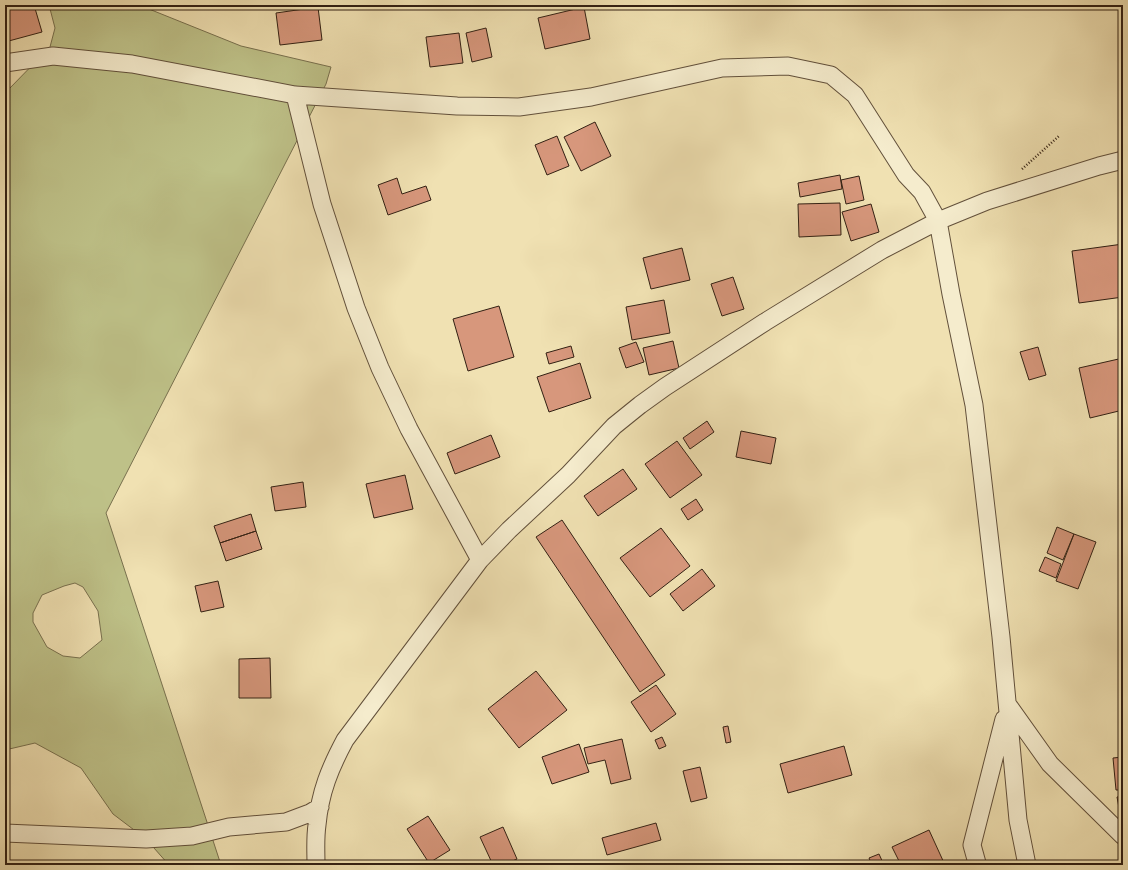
<svg xmlns="http://www.w3.org/2000/svg" width="1128" height="870" viewBox="0 0 1128 870" font-family="'IM FELL French Canon',serif">
<style>
.green{fill:#bec188;stroke:#78704e;fill-rule:evenodd}
.building{fill:#d7977c;stroke:#322013}
.lines{fill:none;stroke-linecap:round;stroke-linejoin:round}
.minor-casing{stroke:#62503b;stroke-width:19}
.path{stroke:#322013;stroke-width:2.5;stroke-dasharray:1 2;stroke-linecap:butt}
.minor{stroke:#f5eccd;stroke-width:17}
</style>
<rect width="100%" height="100%" fill="#f0e1b2"/>
<filter id="stains"><feTurbulence type="fractalNoise" baseFrequency=".005" numOctaves="4"/><feColorMatrix values="0 0 0 0 .2 0 0 0 0 .09 0 0 0 0 .02 0 0 0 .5 -.17"/></filter>
<radialGradient id="worn" r=".72"><stop offset=".6" stop-color="#630" stop-opacity="0"/><stop offset="1" stop-color="#630" stop-opacity=".3"/></radialGradient>
<path class="green" d="M 49,5 L 139,5 L 241,46 L 331,67 L 326,84 L 106,513 L 221,865 L 169,865 L 146,839 L 113,814 L 81,768 L 35,743 L 5,750 L 5,98 L 8,90 L 50,47 L 55,28 ZM 75,583 L 83,587 L 98,611 L 102,640 L 80,658 L 63,656 L 47,647 L 33,622 L 33,613 L 42,595 L 64,586 Z"/>
<path class="building" d="M 5,5 L 34,5 L 42,32 L 5,42 Z
M 318,7 L 322,40 L 280,45 L 276,13 Z
M 584,7 L 590,39 L 545,49 L 538,18 Z
M 486,28 L 492,57 L 472,62 L 466,33 Z
M 459,33 L 463,63 L 430,67 L 426,37 Z
M 595,122 L 611,156 L 581,171 L 564,137 Z
M 557,136 L 569,166 L 547,175 L 535,145 Z
M 840,175 L 842,189 L 800,197 L 798,183 Z
M 859,176 L 864,200 L 846,204 L 841,180 Z
M 397,178 L 402,194 L 426,186 L 431,200 L 388,215 L 378,185 Z
M 840,203 L 841,235 L 799,237 L 798,204 Z
M 871,204 L 879,232 L 851,241 L 842,212 Z
M 1123,244 L 1123,297 L 1079,303 L 1072,251 Z
M 682,248 L 690,280 L 651,289 L 643,258 Z
M 733,277 L 744,309 L 722,316 L 711,284 Z
M 664,300 L 670,333 L 632,340 L 626,307 Z
M 499,306 L 514,357 L 468,371 L 453,319 Z
M 673,341 L 679,368 L 649,375 L 643,348 Z
M 636,342 L 644,362 L 626,368 L 619,348 Z
M 571,346 L 574,357 L 549,364 L 546,353 Z
M 1038,347 L 1046,375 L 1029,380 L 1020,352 Z
M 1123,358 L 1123,410 L 1090,418 L 1079,368 Z
M 580,363 L 591,398 L 549,412 L 537,377 Z
M 707,421 L 714,432 L 690,449 L 683,438 Z
M 741,431 L 776,438 L 771,464 L 736,457 Z
M 491,435 L 500,457 L 455,474 L 447,453 Z
M 677,441 L 702,475 L 670,498 L 645,464 Z
M 623,469 L 637,489 L 598,516 L 584,496 Z
M 405,475 L 413,509 L 374,518 L 366,484 Z
M 303,482 L 306,507 L 275,511 L 271,487 Z
M 696,499 L 703,510 L 688,520 L 681,509 Z
M 251,514 L 256,531 L 220,543 L 214,526 Z
M 562,520 L 665,675 L 640,692 L 536,537 Z
M 1057,527 L 1074,534 L 1063,560 L 1047,553 Z
M 661,528 L 690,566 L 650,597 L 620,558 Z
M 256,531 L 262,549 L 226,561 L 220,543 Z
M 1074,534 L 1096,542 L 1078,589 L 1056,581 Z
M 1045,557 L 1061,564 L 1056,578 L 1039,571 Z
M 702,569 L 715,586 L 683,611 L 670,594 Z
M 218,581 L 224,607 L 201,612 L 195,586 Z
M 270,658 L 271,698 L 239,698 L 239,659 Z
M 536,671 L 567,710 L 519,748 L 488,709 Z
M 656,685 L 676,714 L 651,732 L 631,702 Z
M 728,726 L 731,742 L 726,743 L 723,727 Z
M 662,737 L 666,746 L 659,749 L 655,740 Z
M 622,739 L 631,779 L 611,784 L 605,760 L 588,764 L 584,748 Z
M 579,744 L 589,772 L 552,784 L 542,757 Z
M 844,746 L 852,775 L 788,793 L 780,764 Z
M 1123,757 L 1123,790 L 1116,790 L 1113,758 Z
M 700,767 L 707,798 L 691,802 L 683,771 Z
M 1123,796 L 1123,824 L 1122,824 L 1117,797 Z
M 428,816 L 450,850 L 429,863 L 407,829 Z
M 656,823 L 661,840 L 607,855 L 602,838 Z
M 503,827 L 517,859 L 503,865 L 493,865 L 480,837 Z
M 929,830 L 945,865 L 901,865 L 892,847 Z
M 879,854 L 884,865 L 872,865 L 869,858 Z"/>
<g class="lines">
<g class="minor-casing">
<path id="minor" d="M 5,63 L 53,56 L 132,64 L 295,95 L 457,106 L 519,107 L 591,97 L 722,68 L 788,66 L 831,75 L 855,95 L 906,175 L 922,192 L 938,221 L 951,294 L 974,405 L 1001,637 L 1018,820 L 1027,865
M 295,95 L 322,204 L 356,308 L 380,368 L 409,429 L 480,560
M 1008,705 L 1050,764 L 1123,836
M 5,833 L 146,839 L 192,836 L 229,827 L 286,822 L 310,813 L 320,807
M 977,863 L 972,845 L 1004,719
M 316,865 C 316,852 315,838 317,825 C 320,792 330,768 345,740 L 480,560 L 509,530 L 568,475 L 614,426 L 640,405 L 665,387 L 765,322 L 882,250 L 938,221 L 987,201 L 1099,166 L 1123,160"/>
</g>
<path class="path" d="M 1022,169 L 1059,136"/>
<use href="#minor" class="minor"/>
</g>
<rect width="1128" height="870" fill="none" stroke="#f0e1b2" stroke-width="20"/>
<rect x="6" y="6" width="1116" height="858" fill="none" stroke="#322013" stroke-width="2"/>
<rect x="10" y="10" width="1108" height="850" fill="none" stroke="#322013"/>
<rect width="100%" height="100%" filter="url(#stains)"/>
<rect width="100%" height="100%" fill="url(#worn)"/>
</svg>
